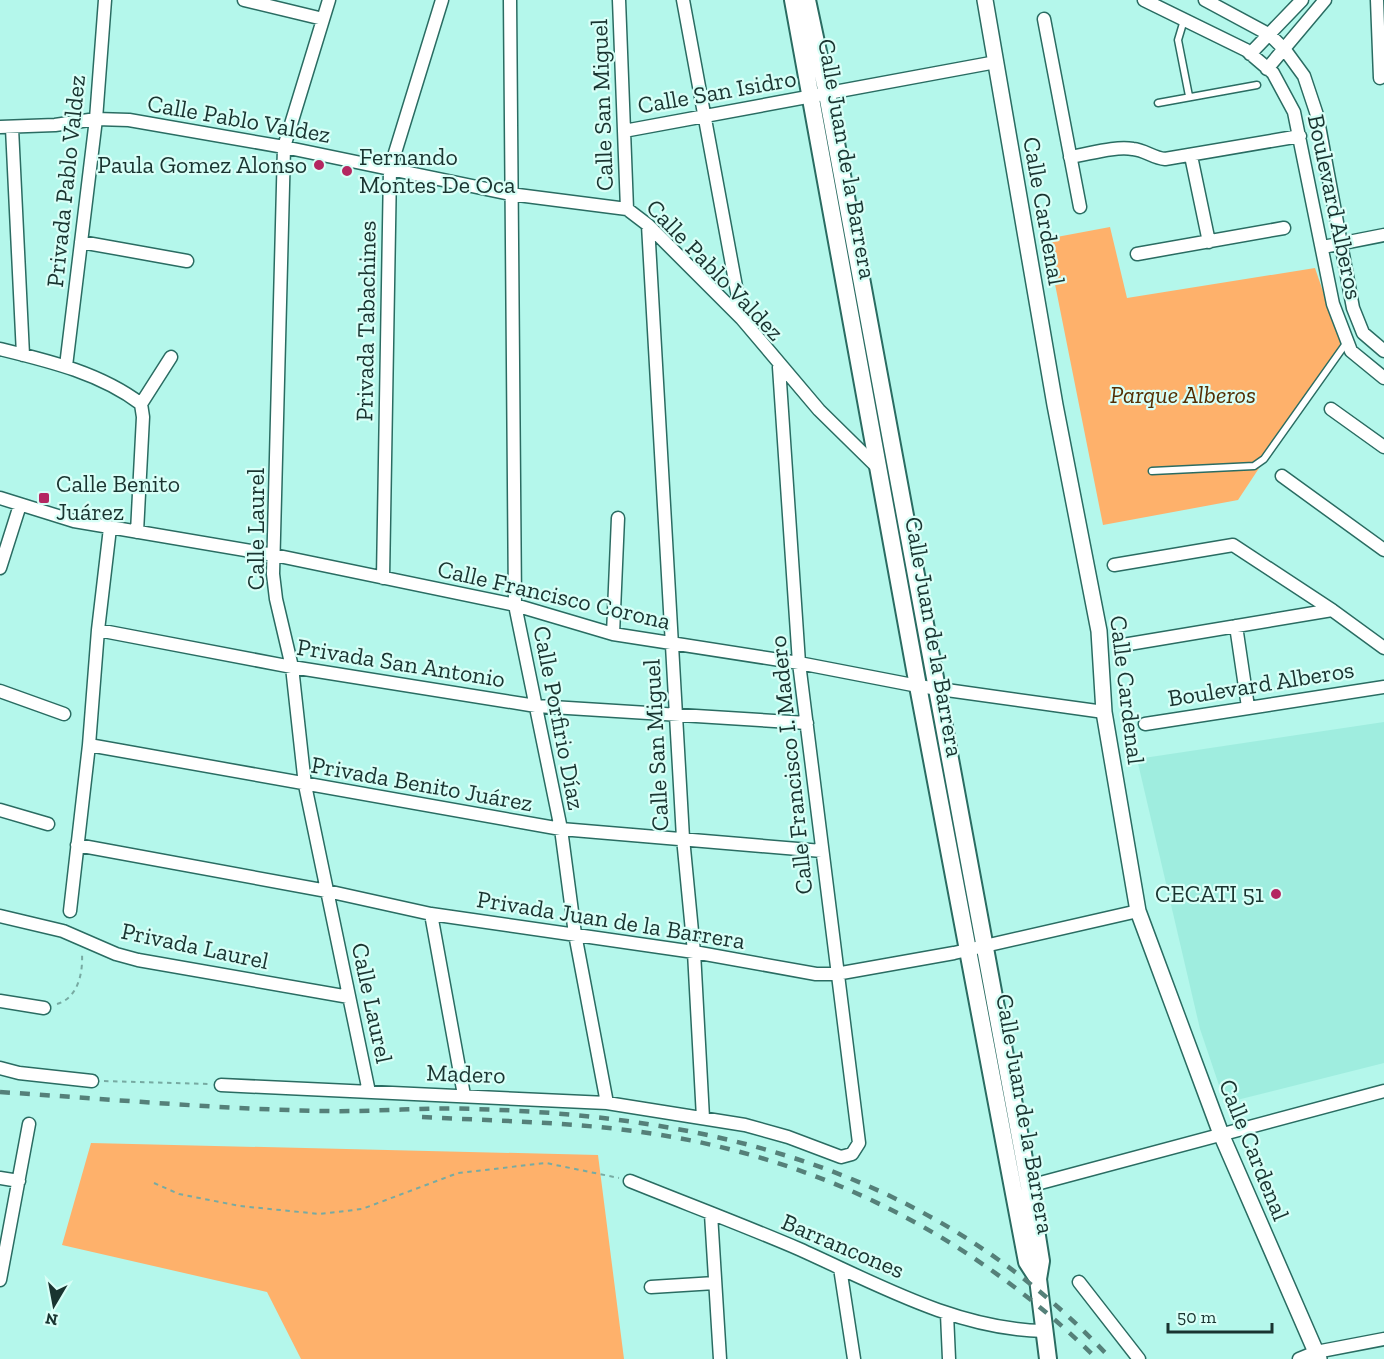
<svg xmlns="http://www.w3.org/2000/svg" width="1384" height="1359" viewBox="0 0 1384 1359" font-family="'Zilla Slab',serif">
<style>
.built{fill:#9feddf}
.green{fill:#feb16b}
.lines{fill:none;stroke-linecap:round;stroke-linejoin:round}
.service-casing{stroke:#2a6c62;stroke-width:9}
.minor-casing{stroke:#2a6c62;stroke-width:15}
.tertiary-casing{stroke:#2a6c62;stroke-width:18}
.secondary-casing{stroke:#2a6c62;stroke-width:20}
.path{stroke:#77aaa2;stroke-width:2;stroke-dasharray:4.5 4.5;stroke-linecap:butt}
.service{stroke:#fff;stroke-width:6}
.minor{stroke:#fff;stroke-width:12}
.tertiary{stroke:#fff;stroke-width:15}
.secondary{stroke:#fff;stroke-width:16}
.rail{stroke:#558079;stroke-width:4.5;stroke-dasharray:10 10;stroke-linecap:butt}
.poi-dot{fill:#b42761;stroke:#d8fff7;stroke-width:2}
.labels{text-anchor:middle;stroke-width:4.5;stroke-linejoin:round;paint-order:stroke}
.street-label{font-size:24px;fill:#193430;stroke:#d8fff7}
.poi-label{font-size:24px;fill:#193430;stroke:#d8fff7;text-anchor:start}
.park-label{font-size:24px;font-style:italic;fill:#542e03;stroke:#d8fff7}
</style>
<rect width="100%" height="100%" fill="#b4f7eb"/>
<path class="built" d="M 1384,722 L 1384,1063 L 1225,1103 L 1200,1029 L 1137,759 Z"/>
<path class="green" d="M 1110,227 L 1127,298 L 1315,268 L 1341,344 L 1238,500 L 1103,525 L 1046,239 Z
M 91,1143 L 598,1155 L 624,1359 L 301,1359 L 267,1292 L 62,1245 Z"/>
<g class="lines">
<g class="service-casing">
<path id="service" d="M 1184,20 L 1178,40 L 1189,96
M 1158,103 L 1257,85
M 1152,471 L 1254,466 L 1264,459 L 1347,342"/>
</g>
<g class="minor-casing">
<path id="minor" d="M 244,0 L 323,19
M 329,0 L 284,147 L 273,574 L 276,599 L 292,667 L 305,785 L 369,1092
M 510,0 L 515,605 L 561,829 L 575,934 L 607,1103
M 619,0 L 627,209
M 683,0 L 742,319
M 1144,0 L 1246,50 L 1273,73 L 1294,112 L 1333,304 L 1351,351 L 1384,378
M 1205,0 L 1270,35 L 1285,50 L 1304,76 L 1317,115 L 1353,308 L 1363,333 L 1384,351
M 1377,0 L 1380,78
M 1044,19 L 1080,207
M 1250,54 L 1302,0
M 1267,69 L 1325,0
M 0,127 L 55,125 L 96,119 L 129,120 L 284,147 L 510,194 L 627,209 L 648,225 L 742,319 L 819,410 L 878,468
M 12,128 L 23,355
M 624,131 L 996,62
M 1191,156 L 1209,242
M 1070,157 C 1090,154 1114,146 1133,149 C 1145,150 1153,158 1165,159 L 1300,136
M 648,225 L 683,838 L 694,952 L 703,1118
M 81,242 L 187,261
M 1323,247 L 1384,235
M 1137,254 L 1284,228
M 0,349 C 49,361 100,373 141,404
M 66,366 L 96,119 L 105,0
M 1331,409 L 1384,447
M 1282,476 L 1384,550
M 0,498 L 74,521 L 274,555 L 515,605 L 613,634 L 799,663 L 918,686 L 1104,712
M 137,532 L 143,417 L 141,404 L 171,357
M 1114,565 L 1233,545 L 1332,610 L 1384,648
M 0,568 L 20,505
M 383,578 L 390,169 L 442,0
M 1236,626 L 1248,707
M 98,630 L 292,667 L 536,706 L 807,723
M 613,634 L 618,518
M 1123,645 L 1332,610
M 0,691 L 64,714
M 1145,724 L 1384,687
M 89,745 L 561,829 L 822,851
M 0,810 L 48,824
M 77,845 L 327,891 L 431,914 L 694,952 L 816,974 L 836,974 L 954,953 L 1138,911
M 70,911 L 89,745 L 98,630 L 110,528
M 431,914 L 464,1095
M 0,916 L 63,931 L 116,954 L 138,960 L 349,997
M 0,1001 L 44,1008
M 0,1068 L 19,1073 L 92,1081
M 221,1085 L 607,1103 L 745,1125 L 788,1137 L 841,1157 L 852,1154 L 859,1143 L 799,663 L 779,367
M 0,1178 L 19,1181
M 630,1181 C 687,1204 743,1225 799,1249 C 877,1284 956,1329 1043,1331
M 1029,1186 L 1384,1091
M 711,1214 L 720,1359
M 840,1268 L 854,1359
M 0,1280 L 29,1124
M 1079,1282 L 1139,1359
M 651,1287 L 715,1283
M 947,1314 L 949,1359
M 1299,1359 L 1316,1352 L 1384,1339"/>
</g>
<g class="tertiary-casing">
<path id="tertiary" d="M 985,0 L 1055,405 L 1099,631 L 1104,712 L 1138,911 L 1221,1134 L 1319,1359"/>
</g>
<g class="secondary-casing">
<path id="secondary" d="M 793,0 L 918,686 L 1027,1262 L 1038,1279
M 807,0 L 827,94 L 1029,1186 L 1041,1261 L 1038,1279 L 1048,1359"/>
</g>
<path class="path" d="M 57,1004 C 78,998 83,973 82,954
M 104,1081 L 209,1084
M 154,1183 L 179,1194 L 240,1206 L 320,1214 L 362,1209 L 458,1173 L 546,1163 L 619,1178"/>
<use href="#service" class="service"/>
<use href="#minor" class="minor"/>
<use href="#tertiary" class="tertiary"/>
<use href="#secondary" class="secondary"/>
<path class="rail" d="M 0,1092 C 108,1099 217,1109 325,1111 C 375,1112 424,1107 474,1109 C 720,1116 938,1173 1111,1359
M 422,1117 C 498,1121 574,1122 648,1133 C 820,1158 974,1237 1097,1359"/>
</g>
<g class="poi-dot">
<circle cx="319" cy="165" r="6"/>
<circle cx="347" cy="171" r="6"/>
<rect x="38" y="492" width="12" height="12" rx="3"/>
<circle cx="1276" cy="894" r="6"/>
</g>
<g class="labels">
<g class="street-label">
<text transform="translate(717 92) rotate(-10)" y="8">Calle San Isidro</text>
<text transform="translate(602 105) rotate(-92)" y="8">Calle San Miguel</text>
<text transform="translate(239 119) rotate(10)" y="8">Calle Pablo Valdez</text>
<text transform="translate(847 159) rotate(80)" y="8">Calle Juan de la Barrera</text>
<text transform="translate(66 181) rotate(-84)" y="8">Privada Pablo Valdez</text>
<text transform="translate(1335 207) rotate(78)" y="8">Boulevard Alberos</text>
<text transform="translate(1044 211) rotate(80)" y="8">Calle Cardenal</text>
<text transform="translate(715 270) rotate(46)" y="8">Calle Pablo Valdez</text>
<text transform="translate(366 321) rotate(-89)" y="8">Privada Tabachines</text>
<text transform="translate(256 529) rotate(-90)" y="8">Calle Laurel</text>
<text transform="translate(554 595) rotate(13)" y="8">Calle Francisco Corona</text>
<text transform="translate(934 637) rotate(80)" y="8">Calle Juan de la Barrera</text>
<text transform="translate(401 663) rotate(9)" y="8">Privada San Antonio</text>
<text transform="translate(1261 684) rotate(-9)" y="8">Boulevard Alberos</text>
<text transform="translate(1127 690) rotate(83)" y="8">Calle Cardenal</text>
<text transform="translate(559 718) rotate(79)" y="8">Calle Porfirio Díaz</text>
<text transform="translate(656 745) rotate(-93)" y="8">Calle San Miguel</text>
<text transform="translate(791 765) rotate(-96)" y="8">Calle Francisco I. Madero</text>
<text transform="translate(422 784) rotate(10)" y="8">Privada Benito Juárez</text>
<text transform="translate(611 920) rotate(9)" y="8">Privada Juan de la Barrera</text>
<text transform="translate(195 946) rotate(12)" y="8">Privada Laurel</text>
<text transform="translate(372 1003) rotate(78)" y="8">Calle Laurel</text>
<text transform="translate(466 1074) rotate(2)" y="8">Madero</text>
<text transform="translate(1025 1114) rotate(80)" y="8">Calle Juan de la Barrera</text>
<text transform="translate(1254 1150) rotate(68)" y="8">Calle Cardenal</text>
<text transform="translate(843 1246) rotate(23)" y="8">Barrancones</text>
</g>
<g class="poi-label">
<text x="359" y="165">Fernando<tspan x="359" dy="28">Montes De Oca</tspan></text>
<text x="307" y="173" text-anchor="end">Paula Gomez Alonso</text>
<text x="56" y="492">Calle Benito<tspan x="56" dy="28">Juárez</tspan></text>
<text x="1264" y="902" text-anchor="end">CECATI 51</text>
</g>
<g class="park-label">
<text x="1183" y="403">Parque Alberos</text>
</g>
</g>
<g transform="translate(54 1305) rotate(190)" stroke="#d8fff7" stroke-width="4.5" paint-order="stroke">
<path d="M0-4.5L10 22L0 15L-10 22Z" fill="#193430"/>
<text y="-9" font-size="16" font-weight="bold" text-anchor="middle" fill="#193430">N</text>
</g>
<path d="M1168 1323v9h104v-9" fill="none" stroke="#193430" stroke-width="3"/>
<text x="1177" y="1323" font-size="18" fill="#193430" stroke="#d8fff7" stroke-width="4.5" paint-order="stroke">50 m</text>
</svg>
